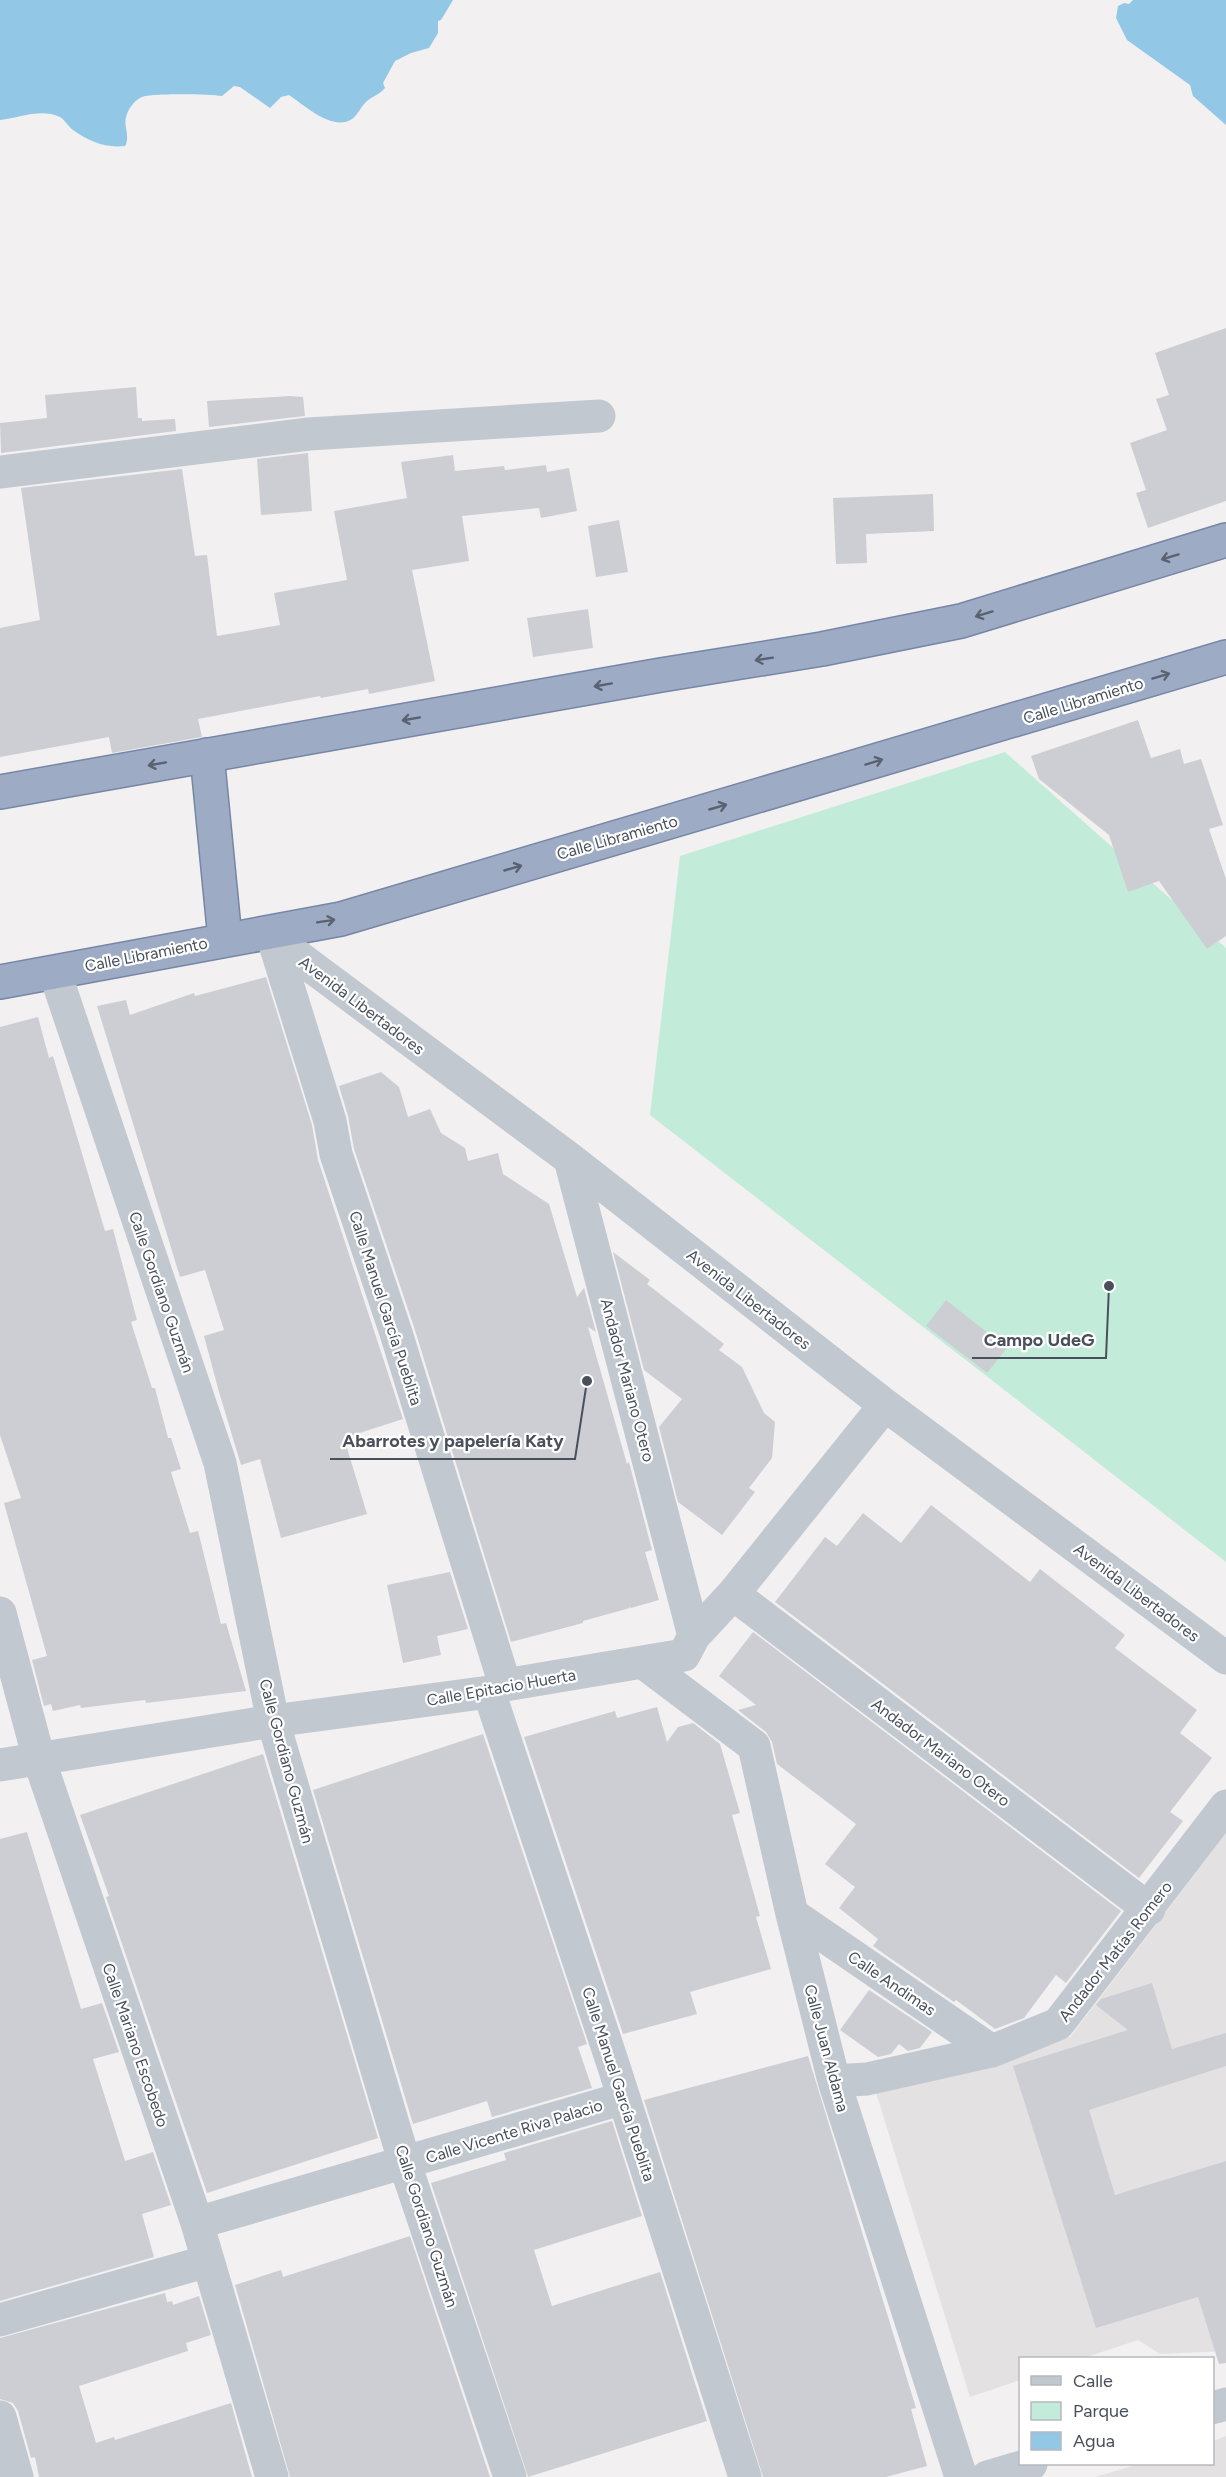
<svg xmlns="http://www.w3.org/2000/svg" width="1226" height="2477" viewBox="0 0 1226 2477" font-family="Figtree,sans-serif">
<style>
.education{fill:#e3e1e1}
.green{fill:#c2ecd9}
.water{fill:#92c7e6}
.building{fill:#cdced4}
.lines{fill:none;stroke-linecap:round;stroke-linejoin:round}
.trunk-casing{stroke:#7686a6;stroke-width:36}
.minor{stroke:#c1c8d0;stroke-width:33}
.trunk{stroke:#9eabc4;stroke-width:33}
.oneway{stroke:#5a6271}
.labels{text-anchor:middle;stroke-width:4.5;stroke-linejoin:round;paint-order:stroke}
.street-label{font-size:16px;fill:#49505c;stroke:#fff}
.leader{fill:none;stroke:#49505c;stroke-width:2}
.callout-dot{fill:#49505c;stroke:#fff;stroke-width:2}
.callout-label{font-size:18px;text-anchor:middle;font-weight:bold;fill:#49505c;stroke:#fff;stroke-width:4.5;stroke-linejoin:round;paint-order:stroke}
</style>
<rect width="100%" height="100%" fill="#f2f0f0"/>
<path class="education" d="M 1226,1833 L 1226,2351 L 1160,2354 L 1138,2340 L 1084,2358 L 1020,2358 L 1020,2380 L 970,2397 L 874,2086 L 1070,2037 Z
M 1226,2436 L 1226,2477 L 1095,2477 L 1139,2464 L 1212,2464 L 1213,2441 Z"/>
<path class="green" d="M 1005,752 L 1226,948 L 1226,1562 L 650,1115 L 680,856 Z"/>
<path class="water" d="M 0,0 L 453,0 L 441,20 L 438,21 L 438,33 L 429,48 L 411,53 L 395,61 L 383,83 L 385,88 C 379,95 373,96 367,101 C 361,106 358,115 352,119 C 333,132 304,105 289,95 L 281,97 L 270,108 L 240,87 L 234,86 L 222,96 C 211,94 150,93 142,97 C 135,100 129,108 127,114 C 122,126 131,135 125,146 C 105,148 90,142 73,130 C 68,126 65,120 60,117 C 40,108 20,118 0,120 Z
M 1133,0 L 1226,0 L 1226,125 L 1193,96 L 1190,85 L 1127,40 L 1116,18 L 1118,6 L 1124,3 L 1129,4 Z"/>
<path class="building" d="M 1226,328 L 1226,501 L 1148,528 L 1136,493 L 1146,490 L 1130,443 L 1167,430 L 1156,399 L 1169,395 L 1155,353 Z
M 136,387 L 138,418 L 142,418 L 142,421 L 175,419 L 176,431 L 1,453 L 0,423 L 47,418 L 45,395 Z
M 289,396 L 303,397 L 305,416 L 209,427 L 207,401 Z
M 308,453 L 312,511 L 261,515 L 257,459 Z
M 453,455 L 455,471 L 504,466 L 505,470 L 546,465 L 547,472 L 569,468 L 577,511 L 541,518 L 539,508 L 462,516 L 469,561 L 412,570 L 435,681 L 369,694 L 368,689 L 321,698 L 320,696 L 198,719 L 202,737 L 112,753 L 109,737 L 0,757 L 0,628 L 40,620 L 21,488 L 182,469 L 195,556 L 207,555 L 217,636 L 280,625 L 274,593 L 347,580 L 334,511 L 407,498 L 401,462 Z
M 933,494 L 934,531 L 866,534 L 867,563 L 836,564 L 833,498 Z
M 619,520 L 628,572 L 596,577 L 588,526 Z
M 588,609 L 593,648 L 533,657 L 527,618 Z
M 1138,720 L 1151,758 L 1180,749 L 1184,764 L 1201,759 L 1223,825 L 1209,829 L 1226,879 L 1226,936 L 1207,949 L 1159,881 L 1128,892 L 1109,835 L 1039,779 L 1031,756 Z
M 266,977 L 312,1125 L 318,1160 L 403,1419 L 344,1438 L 367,1514 L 281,1538 L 260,1459 L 241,1465 L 219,1392 L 204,1336 L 224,1330 L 205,1270 L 180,1277 L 97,1006 L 126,1000 L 130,1015 L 194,993 L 195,996 Z
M 38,1017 L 49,1058 L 53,1056 L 105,1231 L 113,1229 L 137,1320 L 131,1322 L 152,1388 L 155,1388 L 168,1438 L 171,1438 L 181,1469 L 171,1472 L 190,1533 L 198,1531 L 221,1624 L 226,1623 L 246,1691 L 146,1703 L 145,1700 L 81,1708 L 80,1705 L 53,1711 L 51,1704 L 44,1706 L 32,1660 L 47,1656 L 4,1503 L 21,1498 L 0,1435 L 0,1027 Z
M 381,1072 L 399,1087 L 408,1117 L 430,1109 L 441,1133 L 465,1148 L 468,1161 L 498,1153 L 503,1174 L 549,1204 L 577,1297 L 584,1288 L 596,1332 L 588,1327 L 627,1464 L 629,1462 L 652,1550 L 645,1552 L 659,1600 L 631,1608 L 629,1606 L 630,1608 L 583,1621 L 583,1623 L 511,1642 L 414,1327 L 354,1149 L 348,1116 L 339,1086 Z
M 613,1252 L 650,1280 L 647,1284 L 724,1344 L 719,1350 L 742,1367 L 764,1413 L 775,1422 L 772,1458 L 749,1488 L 755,1492 L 722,1535 L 678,1502 L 659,1427 L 682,1399 L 644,1370 Z
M 946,1300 L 1007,1348 L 987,1373 L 926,1326 Z
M 931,1505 L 1030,1582 L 1040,1569 L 1125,1635 L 1115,1648 L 1197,1710 L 1180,1733 L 1212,1758 L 1170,1812 L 1183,1821 L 1139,1878 L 775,1602 L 825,1537 L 837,1546 L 863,1513 L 901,1543 Z
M 450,1572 L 468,1629 L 437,1636 L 441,1655 L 403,1663 L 387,1585 Z
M 753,1632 L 1121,1911 L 1066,1983 L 1056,1975 L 1024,2018 L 995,2029 L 956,2000 L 954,2002 L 887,1956 L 873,1946 L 878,1939 L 839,1908 L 855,1887 L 825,1864 L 856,1824 L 777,1764 L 772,1742 L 766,1732 L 738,1710 L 756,1705 L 719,1676 Z
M 657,1707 L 667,1742 L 678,1727 L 693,1723 L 720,1744 L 740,1813 L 732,1815 L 760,1916 L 756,1917 L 771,1969 L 690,1992 L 697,2014 L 623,2034 L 524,1737 L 615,1711 L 617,1718 Z
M 483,1734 L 587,2044 L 578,2047 L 592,2088 L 492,2117 L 487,2101 L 413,2124 L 313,1790 Z
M 263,1754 L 378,2138 L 207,2193 L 106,1897 L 109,1896 L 80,1815 Z
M 27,1832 L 81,2009 L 102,2003 L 119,2052 L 93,2059 L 125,2161 L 153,2152 L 171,2205 L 142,2214 L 154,2257 L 0,2301 L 0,1839 Z
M 1152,1983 L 1172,2049 L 1226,2033 L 1226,2066 L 1089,2110 L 1115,2195 L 1226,2161 L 1226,2363 L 1219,2364 L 1198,2297 L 1096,2328 L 1013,2066 L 1128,2030 L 1096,2005 L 1101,1999 Z
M 869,1990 L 932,2032 L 920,2048 L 908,2051 L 899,2044 L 891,2054 L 878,2057 L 840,2030 Z
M 808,2056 L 916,2408 L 911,2409 L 927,2466 L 886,2477 L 763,2477 L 644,2100 Z
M 612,2121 L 642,2216 L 534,2250 L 552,2306 L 660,2272 L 707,2421 L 528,2477 L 431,2183 L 506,2160 L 504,2153 Z
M 410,2236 L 490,2477 L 290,2477 L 235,2285 L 281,2270 L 283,2277 Z
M 165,2293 L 167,2302 L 172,2301 L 173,2305 L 199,2296 L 211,2335 L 186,2343 L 188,2351 L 79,2386 L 96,2443 L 114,2437 L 115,2440 L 231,2403 L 252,2477 L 39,2477 L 35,2457 L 31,2458 L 18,2411 L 13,2403 L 0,2399 L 0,2338 Z"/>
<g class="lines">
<g class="trunk-casing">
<path id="trunk" d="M 207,755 L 225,939
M 0,792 L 661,675 L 822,649 L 961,621 L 1226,540
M 0,982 L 341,919 L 1226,657"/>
</g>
<path class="minor" d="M 0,472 L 309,434 L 599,416
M 274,934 L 273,938 L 330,1121 L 336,1154 L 396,1333 L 505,1685
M 273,938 L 570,1159 L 885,1405 L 1226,1658
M 55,973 L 220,1463 L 273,1721 L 405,2164 L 510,2477
M 570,1159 L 694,1636
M 733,1594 L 1149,1909
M 0,1613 L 39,1759 L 197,2223 L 272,2477
M 644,1663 L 754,1746 L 792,1914 L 834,2081 L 961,2477
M 489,1692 L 613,2064 L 745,2477
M 0,1765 L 273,1721 L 489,1692 L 505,1685 L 684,1655 L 694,1636 L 733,1594 L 885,1405
M 792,1914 L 992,2051
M 834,2081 L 867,2079 L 992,2051 L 1058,2024 L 1226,1806
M 197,2223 L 624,2098
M 0,2320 L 208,2261
M 1212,2408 L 1226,2404
M 0,2417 L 17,2477
M 987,2477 L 1031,2464"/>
<use href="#trunk" class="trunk"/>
</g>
<defs><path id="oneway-shaft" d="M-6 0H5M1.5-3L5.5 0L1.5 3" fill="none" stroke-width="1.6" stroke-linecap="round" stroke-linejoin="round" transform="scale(1.5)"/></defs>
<g class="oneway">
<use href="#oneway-shaft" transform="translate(1170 557) rotate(163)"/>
<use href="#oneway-shaft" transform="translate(984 614) rotate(163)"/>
<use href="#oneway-shaft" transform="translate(764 659) rotate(171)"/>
<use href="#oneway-shaft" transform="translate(1161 676) rotate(-17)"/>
<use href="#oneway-shaft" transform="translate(603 685) rotate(170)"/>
<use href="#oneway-shaft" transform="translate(411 719) rotate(170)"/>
<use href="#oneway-shaft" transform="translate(874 762) rotate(-17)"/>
<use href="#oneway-shaft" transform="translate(157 764) rotate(170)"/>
<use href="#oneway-shaft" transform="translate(718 807) rotate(-16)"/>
<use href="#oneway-shaft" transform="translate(513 868) rotate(-16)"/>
<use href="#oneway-shaft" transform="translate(326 921) rotate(-9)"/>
</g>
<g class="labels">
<g class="street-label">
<text transform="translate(1083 700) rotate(-17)" y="6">Calle Libramiento</text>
<text transform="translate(617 837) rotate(-16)" y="6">Calle Libramiento</text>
<text transform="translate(146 954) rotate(-11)" y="6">Calle Libramiento</text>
<text transform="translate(362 1005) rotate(37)" y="6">Avenida Libertadores</text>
<text transform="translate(162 1292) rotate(71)" y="6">Calle Gordiano Guzmán</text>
<text transform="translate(749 1299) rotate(38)" y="6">Avenida Libertadores</text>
<text transform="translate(386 1308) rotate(72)" y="6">Calle Manuel García Pueblita</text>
<text transform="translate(628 1380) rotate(75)" y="6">Andador Mariano Otero</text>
<text transform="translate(1137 1592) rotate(37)" y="6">Avenida Libertadores</text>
<text transform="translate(501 1687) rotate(-10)" y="6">Calle Epitacio Huerta</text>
<text transform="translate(941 1752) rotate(37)" y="6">Andador Mariano Otero</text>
<text transform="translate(287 1761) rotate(75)" y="6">Calle Gordiano Guzmán</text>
<text transform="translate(1115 1951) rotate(-52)" y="6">Andador Matías Romero</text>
<text transform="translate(892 1983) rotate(34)" y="6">Calle Andimas</text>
<text transform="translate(136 2045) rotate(71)" y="6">Calle Mariano Escobedo</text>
<text transform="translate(827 2048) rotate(75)" y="6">Calle Juan Aldama</text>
<text transform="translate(619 2084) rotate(72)" y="6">Calle Manuel García Pueblita</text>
<text transform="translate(514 2131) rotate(-17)" y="6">Calle Vicente Riva Palacio</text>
<text transform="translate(427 2226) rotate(72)" y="6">Calle Gordiano Guzmán</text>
</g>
</g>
<path class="leader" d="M1109 1286L1106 1358H972M587 1381L575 1459H330"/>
<g class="callout-dot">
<circle cx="1109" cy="1286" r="6"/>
<circle cx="587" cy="1381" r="6"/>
</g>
<g class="callout-label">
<text x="1039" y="1346">Campo UdeG</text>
<text x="453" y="1447">Abarrotes y papelería Katy</text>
</g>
<rect x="1019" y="2357" width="195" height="108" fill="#ffffff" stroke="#b6b9be" stroke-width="1.5"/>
<rect x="1031" y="2376" width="30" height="9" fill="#c1c8d0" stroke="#b6b9be" stroke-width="1.5"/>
<text x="1073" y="2387" font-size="18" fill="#49505c">Calle</text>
<rect x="1031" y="2402" width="30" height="18" fill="#c2ecd9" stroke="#b6b9be" stroke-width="1.5"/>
<text x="1073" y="2417" font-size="18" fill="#49505c">Parque</text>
<rect x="1031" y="2432" width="30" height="18" fill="#92c7e6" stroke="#b6b9be" stroke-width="1.5"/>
<text x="1073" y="2447" font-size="18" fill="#49505c">Agua</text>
</svg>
